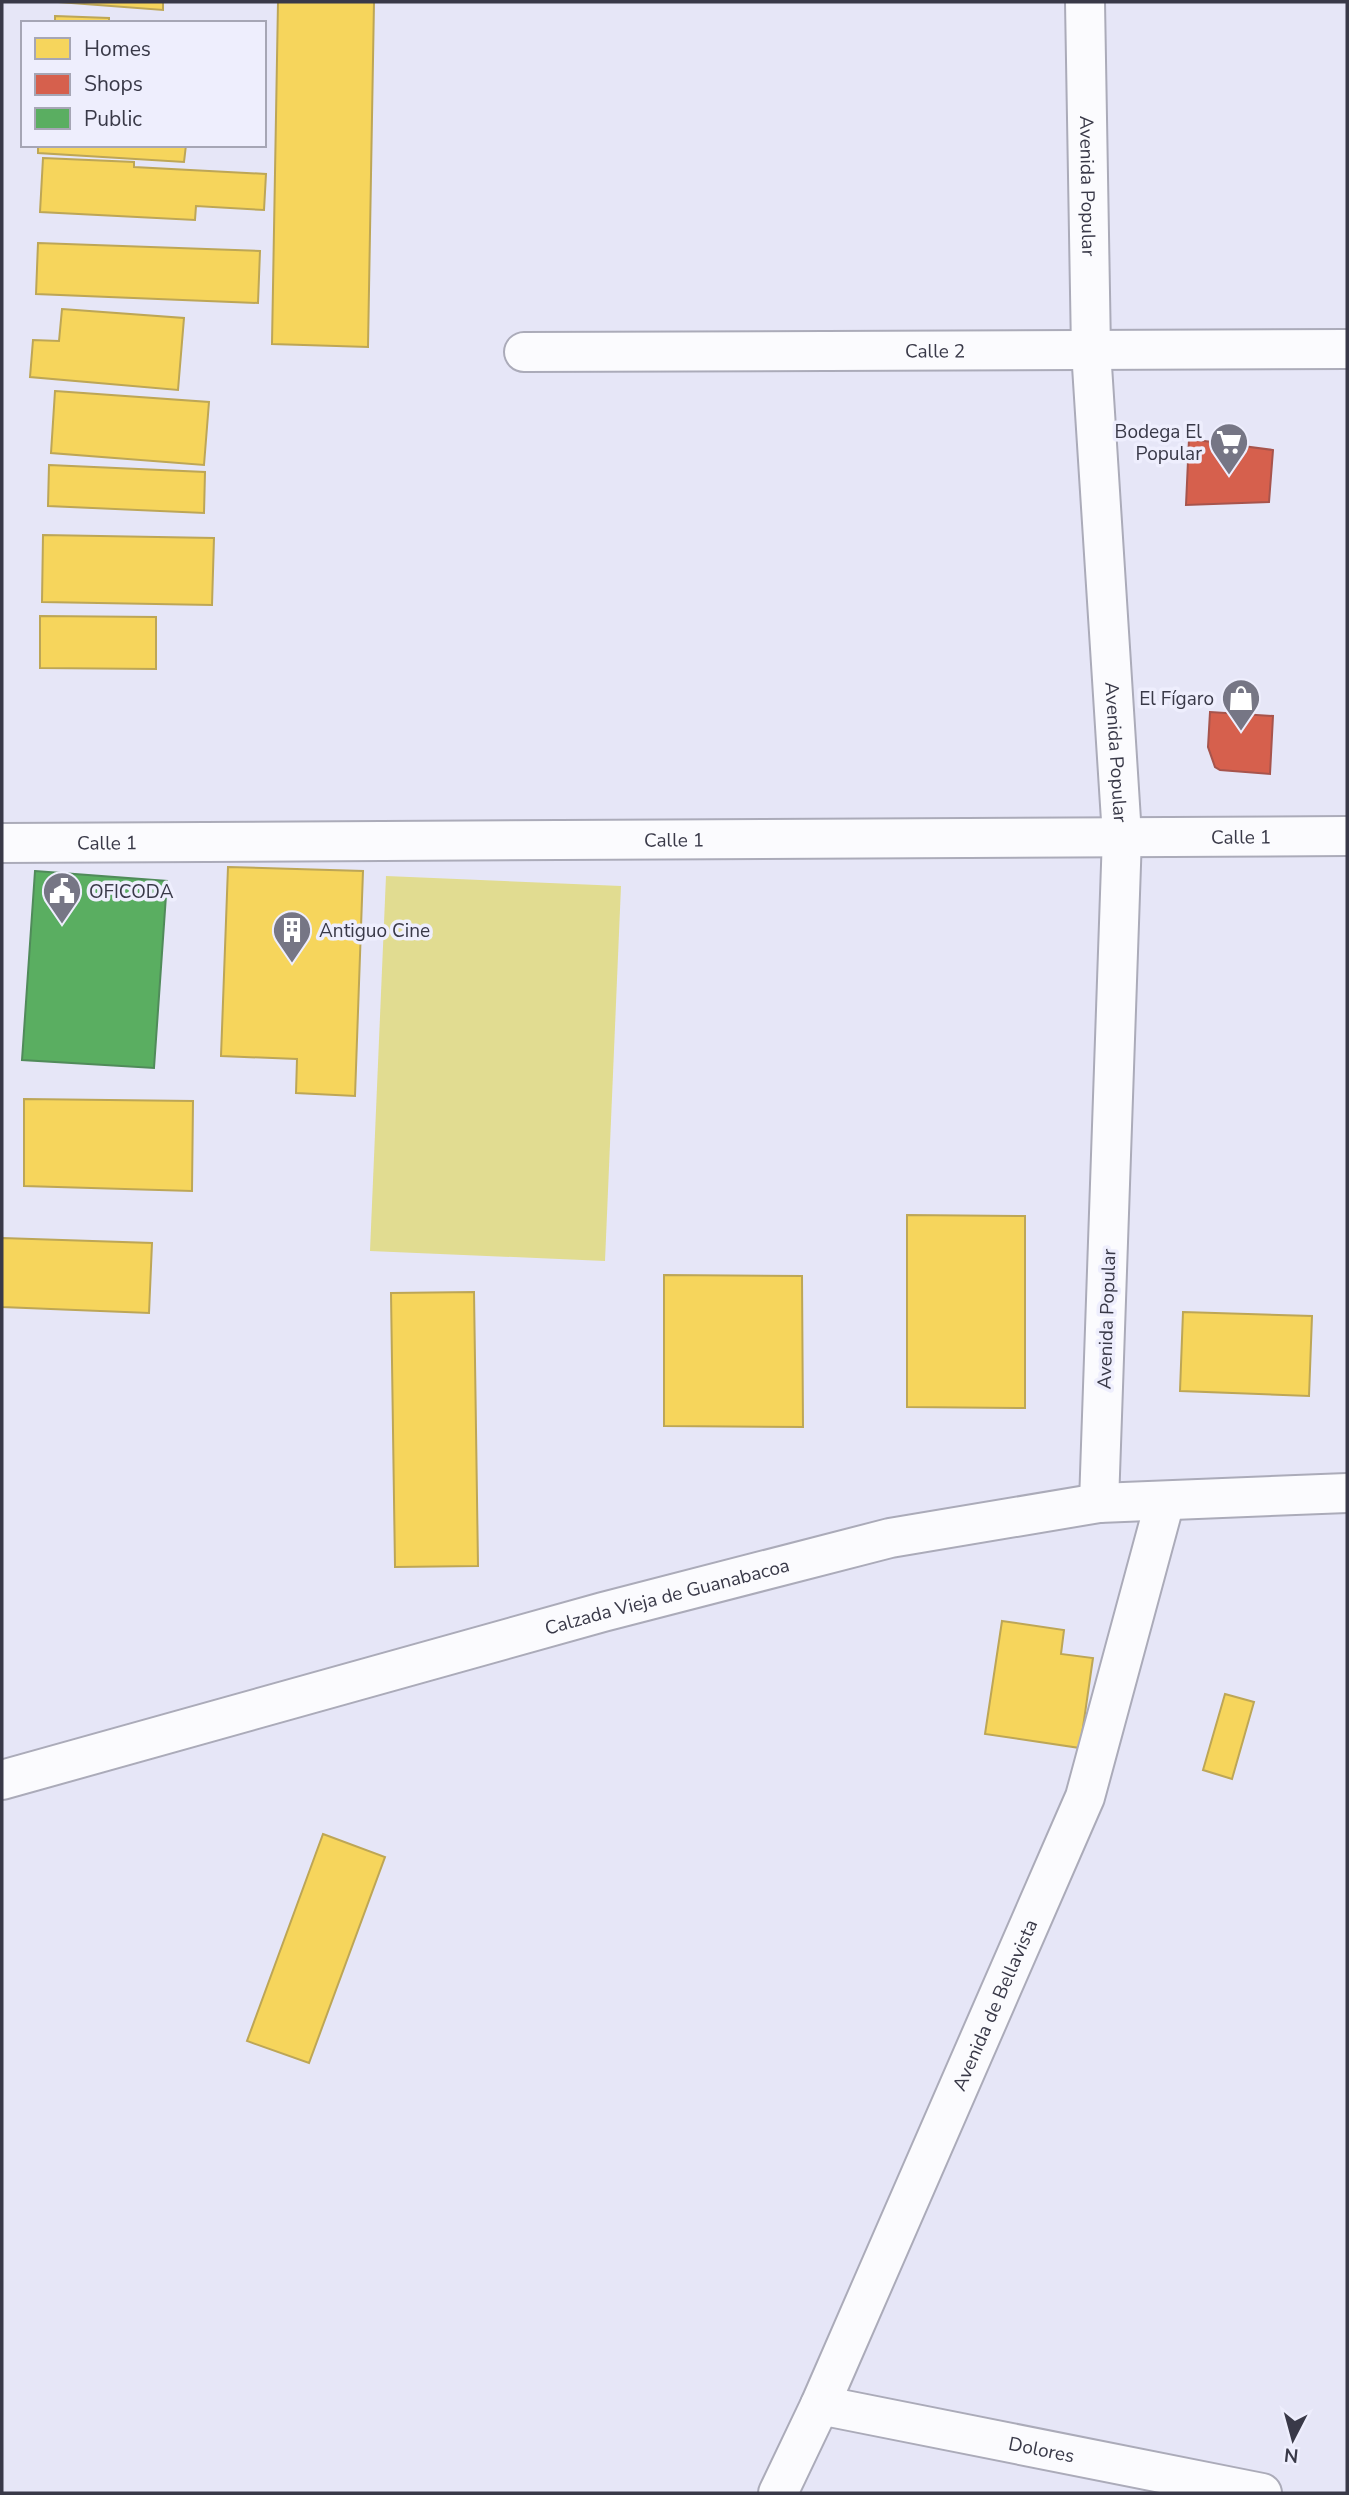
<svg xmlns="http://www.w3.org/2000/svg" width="1349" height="2495" viewBox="0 0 1349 2495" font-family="'Nunito Sans',sans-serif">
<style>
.green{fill:#e1dc91}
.homes{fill:#f6d55c;stroke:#bda656;stroke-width:2}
.shops{fill:#d6604d;stroke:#a7544c;stroke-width:2}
.public{fill:#5aae61;stroke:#508b5a;stroke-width:2}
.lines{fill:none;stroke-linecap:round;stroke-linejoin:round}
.street-casing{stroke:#ababb9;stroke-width:42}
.secondary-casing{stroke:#ababb9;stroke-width:42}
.street{stroke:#fbfbfe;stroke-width:38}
.secondary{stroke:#fbfbfe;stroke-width:38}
.labels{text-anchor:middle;stroke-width:7;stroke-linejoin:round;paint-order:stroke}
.street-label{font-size:19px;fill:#393948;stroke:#eeeefd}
.poi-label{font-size:19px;fill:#393948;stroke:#eeeefd;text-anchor:end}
</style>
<rect width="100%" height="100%" fill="#e6e6f7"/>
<path class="green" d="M 386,876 L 621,886 L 605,1261 L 370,1251 Z"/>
<path class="homes" d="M 58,2 L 163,2 L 163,10 Z
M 278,2 L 374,2 L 368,347 L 272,344 Z
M 55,16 L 109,18 L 109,23 L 55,23 Z
M 38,145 L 186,145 L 184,162 L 38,153 Z
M 43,158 L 134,162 L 134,167 L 266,174 L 264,210 L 196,206 L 195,220 L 40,212 Z
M 38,243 L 260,251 L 258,303 L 36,294 Z
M 62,309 L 184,318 L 178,390 L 30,377 L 33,340 L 59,341 Z
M 55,391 L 209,402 L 204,465 L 51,453 Z
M 49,465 L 205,472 L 204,513 L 48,506 Z
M 43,535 L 214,538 L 212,605 L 42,602 Z
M 40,616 L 156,617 L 156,669 L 40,668 Z
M 228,867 L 363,871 L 355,1096 L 296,1093 L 297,1059 L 221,1056 Z
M 24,1099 L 193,1101 L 192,1191 L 24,1186 Z
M 907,1215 L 1025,1216 L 1025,1408 L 907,1407 Z
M 2,1238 L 152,1243 L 149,1313 L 2,1307 Z
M 664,1275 L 802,1276 L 803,1427 L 664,1426 Z
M 474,1292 L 478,1566 L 395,1567 L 391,1293 Z
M 1183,1312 L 1312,1316 L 1309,1396 L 1180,1391 Z
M 1002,1621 L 1064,1630 L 1061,1654 L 1093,1658 L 1080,1748 L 985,1734 Z
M 1225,1694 L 1254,1702 L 1232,1779 L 1203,1770 Z
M 323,1834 L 385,1857 L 309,2063 L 247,2041 Z"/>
<path class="shops" d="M 1189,439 L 1273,450 L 1269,502 L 1186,505 Z
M 1210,712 L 1273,716 L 1270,774 L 1220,770 L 1215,767 L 1208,747 Z"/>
<path class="public" d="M 35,871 L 167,881 L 154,1068 L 22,1060 Z"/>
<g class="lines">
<g class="street-casing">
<g id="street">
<path id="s1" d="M 1085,2 L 1091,350 L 1122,836 L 1099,1503"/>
<path id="s2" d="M 524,352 L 1347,349"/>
<path id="s3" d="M 2,843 L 1347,836"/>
<path id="s4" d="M 820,2405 L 1262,2493"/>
<path id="s5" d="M 778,2493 L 820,2405 L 1085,1797 L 1165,1501"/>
</g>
</g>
<g class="secondary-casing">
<g id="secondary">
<path id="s6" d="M 2,1780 L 603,1612 L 890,1538 L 1099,1503 L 1347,1493"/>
</g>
</g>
<use href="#street" class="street"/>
<use href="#secondary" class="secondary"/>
</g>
<defs>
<g id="supermarket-pin" transform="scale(2.0125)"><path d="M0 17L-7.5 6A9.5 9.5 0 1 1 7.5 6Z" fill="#767685" stroke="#eeeefd"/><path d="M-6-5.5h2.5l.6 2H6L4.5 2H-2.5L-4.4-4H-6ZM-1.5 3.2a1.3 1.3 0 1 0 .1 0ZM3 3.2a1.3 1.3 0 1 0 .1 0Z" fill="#fff"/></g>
<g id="shop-pin" transform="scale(2.0125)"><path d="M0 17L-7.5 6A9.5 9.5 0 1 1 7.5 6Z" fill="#767685" stroke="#eeeefd"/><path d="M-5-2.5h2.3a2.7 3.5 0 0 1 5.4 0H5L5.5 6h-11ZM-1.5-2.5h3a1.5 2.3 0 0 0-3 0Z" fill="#fff"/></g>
<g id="civic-pin" transform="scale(2.0125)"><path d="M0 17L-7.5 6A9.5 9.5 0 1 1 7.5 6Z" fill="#767685" stroke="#eeeefd"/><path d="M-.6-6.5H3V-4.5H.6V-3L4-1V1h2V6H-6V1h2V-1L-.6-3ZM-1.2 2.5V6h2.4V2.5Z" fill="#fff"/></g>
<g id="building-pin" transform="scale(2.0125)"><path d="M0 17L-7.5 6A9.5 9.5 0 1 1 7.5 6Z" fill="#767685" stroke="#eeeefd"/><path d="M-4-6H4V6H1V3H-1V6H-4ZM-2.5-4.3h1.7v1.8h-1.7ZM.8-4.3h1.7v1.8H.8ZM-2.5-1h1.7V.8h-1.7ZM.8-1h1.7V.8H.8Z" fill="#fff"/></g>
</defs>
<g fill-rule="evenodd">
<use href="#supermarket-pin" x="1229" y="442"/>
<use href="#shop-pin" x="1241" y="698"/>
<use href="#civic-pin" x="62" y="891"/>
<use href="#building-pin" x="292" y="930"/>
</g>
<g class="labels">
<g class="street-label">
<text dy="7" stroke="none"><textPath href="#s1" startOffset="184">Avenida Popular</textPath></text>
<text dy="7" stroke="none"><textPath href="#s2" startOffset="411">Calle 2</textPath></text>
<text dy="7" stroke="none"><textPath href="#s1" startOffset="751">Avenida Popular</textPath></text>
<text dy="7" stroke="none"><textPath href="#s3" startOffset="1239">Calle 1</textPath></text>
<text dy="7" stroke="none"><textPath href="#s3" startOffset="672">Calle 1</textPath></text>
<text dy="7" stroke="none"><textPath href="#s3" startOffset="105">Calle 1</textPath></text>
<text transform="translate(1106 1319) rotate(-88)" y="7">Avenida Popular</text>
<text dy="7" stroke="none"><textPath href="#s6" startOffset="690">Calzada Vieja de Guanabacoa</textPath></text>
<text dy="7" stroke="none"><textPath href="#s5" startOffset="534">Avenida de Bellavista</textPath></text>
<text dy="7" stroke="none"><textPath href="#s4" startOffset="226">Dolores</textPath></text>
</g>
<g class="poi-label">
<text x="1202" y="438">Bodega El<tspan x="1202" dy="22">Popular</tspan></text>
<text x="1214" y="705">El Fígaro</text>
<text x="89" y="898" text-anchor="start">OFICODA</text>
<text x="319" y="937" text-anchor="start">Antiguo Cine</text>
</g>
</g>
<rect width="1349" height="2495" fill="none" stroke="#393948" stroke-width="7"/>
<rect x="21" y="21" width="245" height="126" fill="#eeeefd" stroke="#a6a6b5" stroke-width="2"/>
<rect x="35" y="38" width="35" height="21" fill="#f6d55c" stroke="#a6a6b5" stroke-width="2"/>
<text x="84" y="56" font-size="21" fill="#393948">Homes</text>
<rect x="35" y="74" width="35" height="21" fill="#d6604d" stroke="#a6a6b5" stroke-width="2"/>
<text x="84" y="91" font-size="21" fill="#393948">Shops</text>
<rect x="35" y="108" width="35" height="21" fill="#5aae61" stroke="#a6a6b5" stroke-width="2"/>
<text x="84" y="126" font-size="21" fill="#393948">Public</text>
<g transform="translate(1293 2439) rotate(186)" stroke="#eeeefd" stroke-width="5" paint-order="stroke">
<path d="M0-5L12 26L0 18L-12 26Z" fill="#393948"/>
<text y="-10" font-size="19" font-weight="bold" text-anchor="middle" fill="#393948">N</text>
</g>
</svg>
